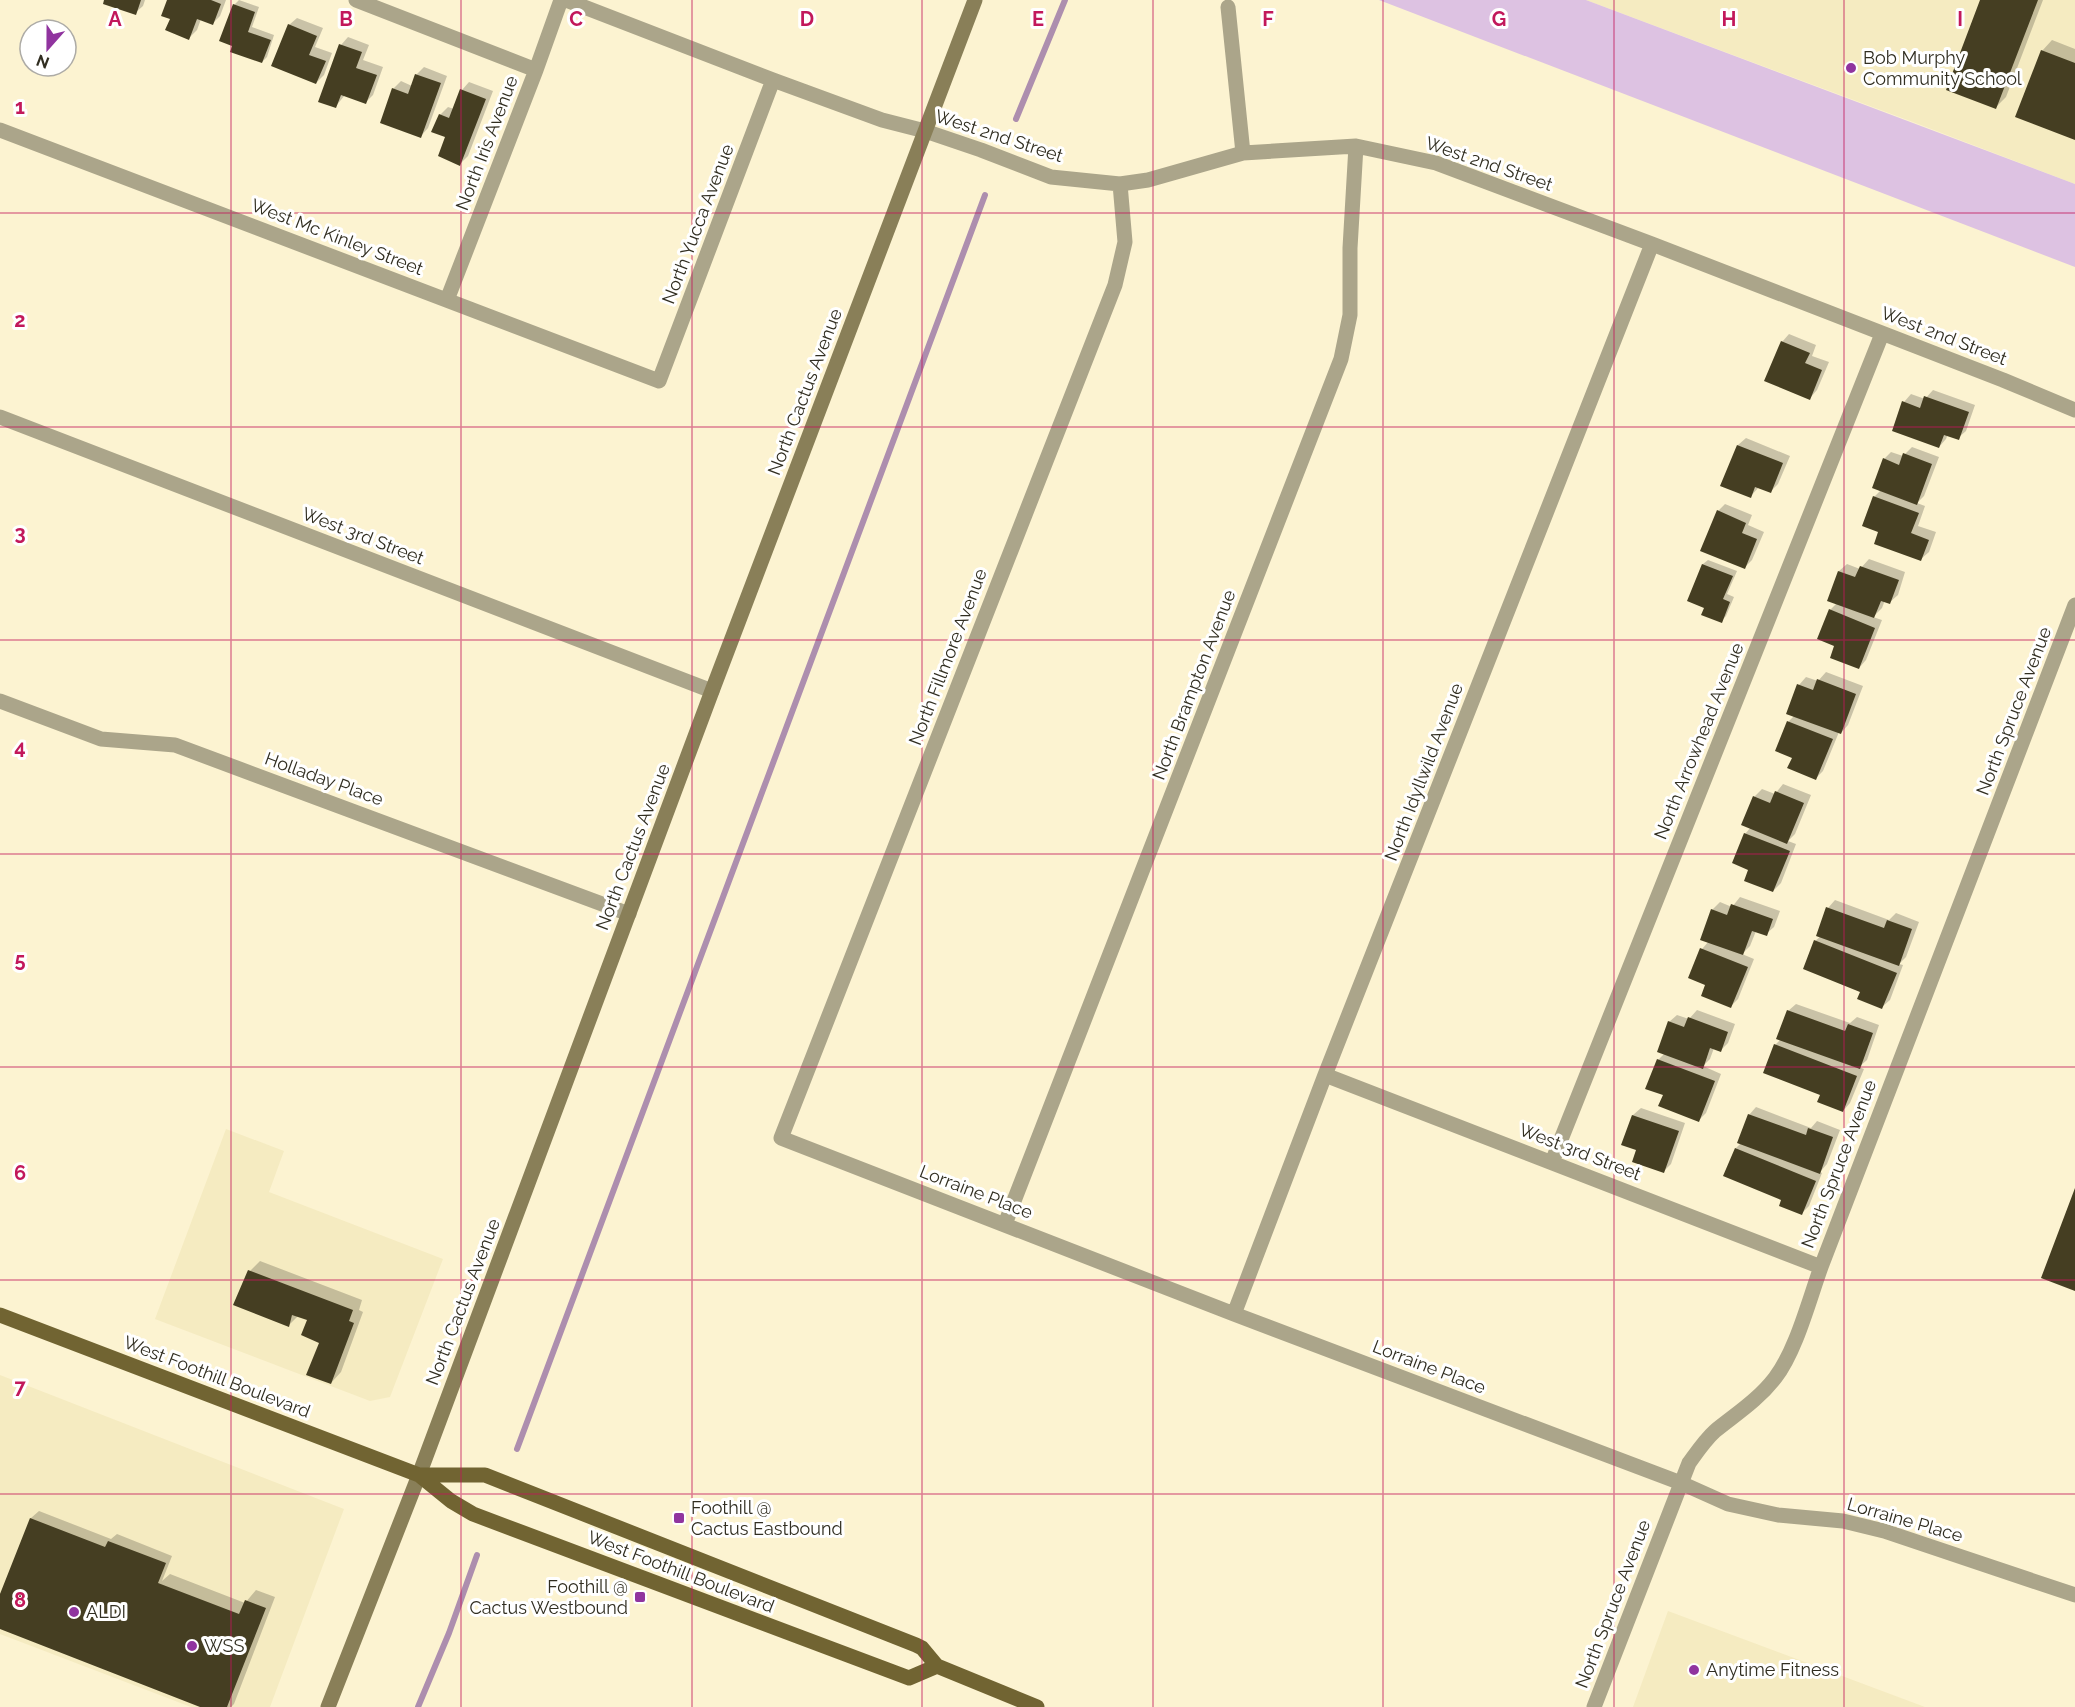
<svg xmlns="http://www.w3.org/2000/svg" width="2075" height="1707" viewBox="0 0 2075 1707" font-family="Raleway,sans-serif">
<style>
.built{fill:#f5ebc1}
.green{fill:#ddc2e2}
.shadow{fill:#0003}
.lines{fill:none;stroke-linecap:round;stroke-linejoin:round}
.stream{stroke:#ad8eae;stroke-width:6}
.building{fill:#453e22}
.minor{stroke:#aba58a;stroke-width:15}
.secondary{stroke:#897f58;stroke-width:15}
.primary{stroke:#716432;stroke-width:15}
.grid{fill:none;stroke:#c2185b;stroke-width:1.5;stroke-opacity:0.55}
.poi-dot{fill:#90349f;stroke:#fff;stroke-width:2}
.labels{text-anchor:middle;stroke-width:6;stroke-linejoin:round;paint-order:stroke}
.poi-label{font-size:18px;fill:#312e21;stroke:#fff;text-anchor:start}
.street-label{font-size:18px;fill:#312e21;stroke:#fff}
.grid-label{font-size:20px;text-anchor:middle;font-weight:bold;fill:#c2185b;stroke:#fff;stroke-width:6;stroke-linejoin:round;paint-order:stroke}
</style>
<rect width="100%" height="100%" fill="#fcf3d1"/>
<path class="built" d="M 1586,0 L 2075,0 L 2075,184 L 1913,122 Z
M 226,1129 L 284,1151 L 269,1192 L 443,1259 L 390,1397 L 370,1401 L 155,1319 Z
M 0,1375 L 344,1509 L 270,1707 L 191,1707 L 0,1634 Z
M 1668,1611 L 1925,1707 L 1633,1707 Z"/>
<path class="green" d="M 1379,0 L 1586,0 L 2075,184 L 2075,267 Z"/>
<path class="shadow" d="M 106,0 L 145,0 L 143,6 L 135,13 Z
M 169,0 L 226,0 L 220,16 L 213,23 L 201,19 L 197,30 L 189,38 L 172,18 Z
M 239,0 L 259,7 L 252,27 L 274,35 L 267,57 L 262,62 L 234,5 Z
M 1982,0 L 2043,0 L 2006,97 L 1996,107 Z
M 297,18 L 323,28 L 315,47 L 332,53 L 324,75 L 316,83 L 289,25 Z
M 348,37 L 369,45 L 363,60 L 383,67 L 373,95 L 365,103 L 345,95 L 336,106 L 341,45 Z
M 2052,40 L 2075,49 L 2075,138 L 2042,51 Z
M 424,67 L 447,76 L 428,128 L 421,136 L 393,89 L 401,81 L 412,86 L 416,75 Z
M 469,82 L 493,91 L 468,156 L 460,164 L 447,137 L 440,115 L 448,107 L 454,109 L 462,90 Z
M 1789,334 L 1816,345 L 1812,356 L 1829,362 L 1817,390 L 1810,398 L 1782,342 Z
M 1933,390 L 1975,405 L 1966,431 L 1958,438 L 1948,434 L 1946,439 L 1939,447 L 1904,402 L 1911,394 L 1925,399 Z
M 1746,438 L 1790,456 L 1778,484 L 1771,491 L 1759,487 L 1750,497 L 1738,445 Z
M 1912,447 L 1939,457 L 1924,496 L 1917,503 L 1925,506 L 1918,526 L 1936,532 L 1929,552 L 1921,559 L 1880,531 L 1874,497 L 1881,490 L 1884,459 L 1891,452 L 1903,456 Z
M 1725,504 L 1752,515 L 1748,525 L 1764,532 L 1752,560 L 1745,567 L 1718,511 Z
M 1869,559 L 1905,572 L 1898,595 L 1890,602 L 1885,600 L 1882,608 L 1873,617 L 1882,620 L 1866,660 L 1859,668 L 1836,646 L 1830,610 L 1837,603 L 1829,600 L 1839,571 L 1847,564 L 1860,569 Z
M 1708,560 L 1737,571 L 1727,594 L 1734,597 L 1726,616 L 1721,621 L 1706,607 L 1689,600 L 1703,564 Z
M 1826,672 L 1863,686 L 1848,725 L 1841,733 L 1839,732 L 1823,771 L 1816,778 L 1794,757 L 1777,750 L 1789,721 L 1794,716 L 1788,713 L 1799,685 L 1806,677 L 1818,681 Z
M 1783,784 L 1811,795 L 1795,834 L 1788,841 L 1796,844 L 1781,883 L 1773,891 L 1750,869 L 1745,834 L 1751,827 L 1743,824 L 1755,796 L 1762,789 L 1775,794 Z
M 1740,897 L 1780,911 L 1774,927 L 1766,934 L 1756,931 L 1750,946 L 1742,954 L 1754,959 L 1738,999 L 1731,1006 L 1707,984 L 1702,949 L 1709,941 L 1712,910 L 1720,902 L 1732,907 Z
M 1835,900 L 1889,920 L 1896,913 L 1919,922 L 1906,957 L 1899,964 L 1903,965 L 1890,1000 L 1882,1007 L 1862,991 L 1815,941 L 1821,936 L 1828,908 Z
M 1796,1004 L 1850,1023 L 1857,1017 L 1879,1025 L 1867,1060 L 1859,1067 L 1864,1069 L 1850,1103 L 1843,1111 L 1822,1095 L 1775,1045 L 1781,1039 L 1788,1011 Z
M 1697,1010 L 1735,1024 L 1728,1043 L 1721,1050 L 1714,1048 L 1710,1059 L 1703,1066 L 1721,1074 L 1706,1113 L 1698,1121 L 1664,1095 L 1658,1060 L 1665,1053 L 1669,1022 L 1677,1015 L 1689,1019 Z
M 1756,1107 L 1811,1128 L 1817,1121 L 1840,1130 L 1827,1164 L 1820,1172 L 1822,1173 L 1809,1206 L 1802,1213 L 1783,1199 L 1736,1148 L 1741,1143 L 1749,1115 Z
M 1641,1108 L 1685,1123 L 1671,1164 L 1663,1172 L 1638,1149 L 1623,1144 L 1633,1115 Z
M 260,1261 L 362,1300 L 359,1310 L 363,1312 L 341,1372 L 331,1383 L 321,1343 L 309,1319 L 299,1315 L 288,1326 L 250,1271 Z
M 39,1511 L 111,1539 L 117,1534 L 172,1556 L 162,1581 L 170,1574 L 245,1603 L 256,1590 L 275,1597 L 234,1704 L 231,1707 L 204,1707 L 0,1627 L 0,1593 L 2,1594 L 31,1518 Z"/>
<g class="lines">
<path class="stream" d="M 1016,119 L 1065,0
M 517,1449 L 985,195
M 418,1707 L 449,1633 L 477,1555"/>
</g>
<path class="building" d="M 104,0 L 141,0 L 136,15 L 103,4 Z
M 167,0 L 211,0 L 221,4 L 213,25 L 197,19 L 189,40 L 165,30 L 170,19 L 161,16 Z
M 1980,0 L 2038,0 L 1996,109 L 1946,90 Z
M 233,4 L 255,12 L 248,32 L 271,40 L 262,63 L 230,52 L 232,46 L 219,41 Z
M 288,24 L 317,36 L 309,55 L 326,61 L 316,84 L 271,66 Z
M 339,44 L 362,52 L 356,68 L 377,75 L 366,104 L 341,95 L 336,108 L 318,102 Z
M 2041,50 L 2075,63 L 2075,140 L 2015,117 Z
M 415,74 L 441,83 L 421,138 L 380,123 L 392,88 L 408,94 Z
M 460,89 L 486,99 L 460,166 L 438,156 L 445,137 L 431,132 L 439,114 L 449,118 Z
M 1781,341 L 1810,353 L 1805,363 L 1822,370 L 1810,400 L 1764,381 Z
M 1924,396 L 1969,412 L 1959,440 L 1944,435 L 1939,448 L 1892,431 L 1902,401 L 1920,408 Z
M 1737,445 L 1783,463 L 1771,493 L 1755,487 L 1751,498 L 1720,486 Z
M 1903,453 L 1932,464 L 1917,505 L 1872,488 L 1883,458 L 1899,465 Z
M 1873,496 L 1919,513 L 1911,533 L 1929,540 L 1921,561 L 1874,544 L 1878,532 L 1862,526 Z
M 1717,510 L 1746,523 L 1742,533 L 1757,539 L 1745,569 L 1700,551 Z
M 1702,564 L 1733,576 L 1723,599 L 1730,602 L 1722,623 L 1701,615 L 1704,608 L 1687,601 Z
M 1860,566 L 1899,580 L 1890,604 L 1881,601 L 1874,618 L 1827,601 L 1838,571 L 1855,577 Z
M 1829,609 L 1875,628 L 1859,669 L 1830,658 L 1834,646 L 1817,639 Z
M 1817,679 L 1856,694 L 1841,734 L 1786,714 L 1797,684 L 1813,690 Z
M 1787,721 L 1833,739 L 1816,780 L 1787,768 L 1792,758 L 1775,751 Z
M 1775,791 L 1804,803 L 1787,844 L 1741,825 L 1753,796 L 1770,803 Z
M 1744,833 L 1790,851 L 1773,892 L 1744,881 L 1748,870 L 1732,863 Z
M 1731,904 L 1773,919 L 1767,936 L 1752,931 L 1743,955 L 1700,940 L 1711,909 L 1727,915 Z
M 1826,907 L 1884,928 L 1887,920 L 1912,929 L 1899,966 L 1816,936 Z
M 1814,940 L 1897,973 L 1882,1009 L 1857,999 L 1860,992 L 1803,969 Z
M 1700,948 L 1748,967 L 1731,1008 L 1701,996 L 1705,985 L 1688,978 Z
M 1787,1010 L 1845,1031 L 1848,1024 L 1873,1033 L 1860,1069 L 1776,1039 Z
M 1688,1017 L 1728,1032 L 1721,1052 L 1710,1048 L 1703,1069 L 1657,1052 L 1668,1021 L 1684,1027 Z
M 1774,1044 L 1857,1076 L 1843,1112 L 1817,1102 L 1820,1095 L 1763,1073 Z
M 1657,1059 L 1715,1081 L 1699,1122 L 1658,1106 L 1663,1095 L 1645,1089 Z
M 1748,1114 L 1806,1135 L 1808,1128 L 1833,1137 L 1820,1174 L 1737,1143 Z
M 1632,1115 L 1679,1131 L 1664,1173 L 1632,1162 L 1636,1150 L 1621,1145 Z
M 1735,1148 L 1816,1181 L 1802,1215 L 1779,1206 L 1781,1200 L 1723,1176 Z
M 2075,1188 L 2075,1291 L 2041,1278 Z
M 248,1270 L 353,1310 L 349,1321 L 354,1323 L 331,1384 L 306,1375 L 319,1343 L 301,1335 L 307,1320 L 292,1315 L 289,1327 L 233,1305 Z
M 30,1518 L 105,1547 L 108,1541 L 166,1563 L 158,1583 L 239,1614 L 245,1600 L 266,1608 L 227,1707 L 200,1707 L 0,1629 L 0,1594 Z"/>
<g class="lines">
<path class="minor" d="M 356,0 L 536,70
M 566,0 L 773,80 L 882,120 L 925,131 L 981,150 L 1051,177 L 1120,184 L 1148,180 L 1243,153 L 1356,146 L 1436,163 L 1652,244 L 2003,380 L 2075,410
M 1228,7 L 1243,153
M 0,130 L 659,381 L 773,80
M 1120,184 L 1125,242 L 1115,285 L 781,1138 L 1234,1314 L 1681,1483 L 1728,1504 L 1778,1515 L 1843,1521 L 1884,1531 L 2075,1595
M 447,300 L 536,70 L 561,0
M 0,417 L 712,691
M 0,701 L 101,739 L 175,745 L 629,914
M 1325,1075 L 1821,1267
M 1552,1162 L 1882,334
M 1005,1224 L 1341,359 L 1350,315 L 1350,248 L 1356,146
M 1234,1314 L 1325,1075 L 1652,244
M 1594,1707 L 1689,1463 C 1697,1452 1705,1440 1715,1431 C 1736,1414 1758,1400 1775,1378 C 1796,1351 1809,1300 1821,1267 L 2075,605"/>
<path class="secondary" d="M 328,1707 L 419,1475 L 712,691 L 975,0"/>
<path class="primary" d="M 0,1315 L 419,1475 L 451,1501 L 473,1514 L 909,1678 L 937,1666
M 419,1475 L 485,1475 L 916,1645 L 922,1648 L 937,1666 L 1037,1707"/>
</g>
<path class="grid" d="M 231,0 L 231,1707M 461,0 L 461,1707M 692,0 L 692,1707M 922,0 L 922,1707M 1153,0 L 1153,1707M 1383,0 L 1383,1707M 1614,0 L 1614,1707M 1844,0 L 1844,1707M 0,213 L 2075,213M 0,427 L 2075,427M 0,640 L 2075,640M 0,854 L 2075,854M 0,1067 L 2075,1067M 0,1280 L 2075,1280M 0,1494 L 2075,1494"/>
<g class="poi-dot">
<circle cx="1851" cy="68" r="6"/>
<rect x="673" y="1512" width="12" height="12" rx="3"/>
<rect x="634" y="1591" width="12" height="12" rx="3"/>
<circle cx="74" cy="1612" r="6"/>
<circle cx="192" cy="1646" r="6"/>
<circle cx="1694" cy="1670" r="6"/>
</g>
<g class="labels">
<g class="poi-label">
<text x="1863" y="64">Bob Murphy<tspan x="1863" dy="21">Community School</tspan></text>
<text x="691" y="1514">Foothill @<tspan x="691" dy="21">Cactus Eastbound</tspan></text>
<text x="628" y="1593" text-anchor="end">Foothill @<tspan x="628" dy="21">Cactus Westbound</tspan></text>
<text x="86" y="1618">ALDI</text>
<text x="204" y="1652">WSS</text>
<text x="1706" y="1676">Anytime Fitness</text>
</g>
<g class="street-label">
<text transform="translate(999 136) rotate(18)" y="6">West 2nd Street</text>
<text transform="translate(487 143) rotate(-69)" y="6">North Iris Avenue</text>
<text transform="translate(1489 164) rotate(19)" y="6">West 2nd Street</text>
<text transform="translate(698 224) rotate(-69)" y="6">North Yucca Avenue</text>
<text transform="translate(337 237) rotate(21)" y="6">West Mc Kinley Street</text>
<text transform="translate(1944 336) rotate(21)" y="6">West 2nd Street</text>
<text transform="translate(805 392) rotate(-69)" y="6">North Cactus Avenue</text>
<text transform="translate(363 536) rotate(21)" y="6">West 3rd Street</text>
<text transform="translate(948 657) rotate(-69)" y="6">North Fillmore Avenue</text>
<text transform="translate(1194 685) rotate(-69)" y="6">North Brampton Avenue</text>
<text transform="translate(2014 711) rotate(-69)" y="6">North Spruce Avenue</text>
<text transform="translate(1699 741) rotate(-68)" y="6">North Arrowhead Avenue</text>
<text transform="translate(1424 772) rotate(-69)" y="6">North Idyllwild Avenue</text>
<text transform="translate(324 779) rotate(20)" y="6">Holladay Place</text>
<text transform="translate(633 847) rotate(-69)" y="6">North Cactus Avenue</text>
<text transform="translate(1580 1152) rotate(21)" y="6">West 3rd Street</text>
<text transform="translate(1839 1164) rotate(-69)" y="6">North Spruce Avenue</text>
<text transform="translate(976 1192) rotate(21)" y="6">Lorraine Place</text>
<text transform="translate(463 1302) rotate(-69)" y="6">North Cactus Avenue</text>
<text transform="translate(1429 1367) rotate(21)" y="6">Lorraine Place</text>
<text transform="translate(217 1377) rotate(21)" y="6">West Foothill Boulevard</text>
<text transform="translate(1905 1520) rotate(16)" y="6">Lorraine Place</text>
<text transform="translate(681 1572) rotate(21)" y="6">West Foothill Boulevard</text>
<text transform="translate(1613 1604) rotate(-69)" y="6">North Spruce Avenue</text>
</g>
</g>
<g class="grid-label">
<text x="115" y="26">A</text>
<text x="346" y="26">B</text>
<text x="576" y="26">C</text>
<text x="807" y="26">D</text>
<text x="1038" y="26">E</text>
<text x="1268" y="26">F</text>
<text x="1499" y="26">G</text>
<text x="1729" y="26">H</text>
<text x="1960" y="26">I</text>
<text x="20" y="114">1</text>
<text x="20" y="327">2</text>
<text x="20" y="540">3</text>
<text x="20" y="754">4</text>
<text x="20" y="967">5</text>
<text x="20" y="1180">6</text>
<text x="20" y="1394">7</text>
<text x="20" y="1607">8</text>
</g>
<g transform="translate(48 48) rotate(201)"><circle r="28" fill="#ffffff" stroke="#adaba6" stroke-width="1.5"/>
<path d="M0-4.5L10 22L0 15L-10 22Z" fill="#90349f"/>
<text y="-9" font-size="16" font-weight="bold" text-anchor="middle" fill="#312e21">N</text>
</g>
</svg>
